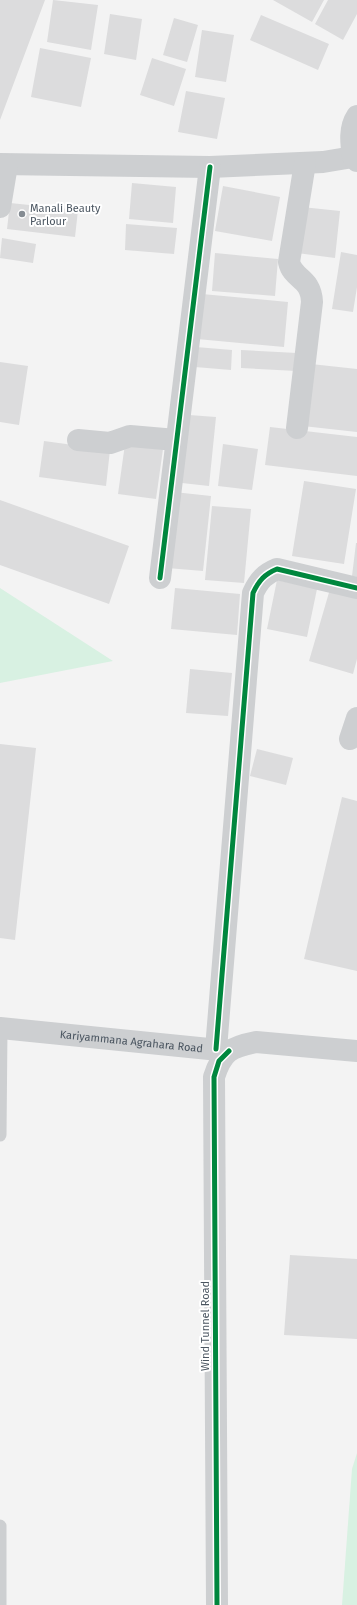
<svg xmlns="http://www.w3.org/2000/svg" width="357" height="1605" viewBox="0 0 357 1605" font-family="'Fira Sans',sans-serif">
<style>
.green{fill:#d8f1e2}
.building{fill:#dcdcdd}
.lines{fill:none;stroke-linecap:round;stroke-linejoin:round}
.service{stroke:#cdcfd1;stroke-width:13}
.minor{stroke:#cdcfd1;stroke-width:22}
.tertiary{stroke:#cdcfd1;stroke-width:22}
.cycleway-casing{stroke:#fff;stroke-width:8}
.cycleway{stroke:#00873e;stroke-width:5}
.poi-dot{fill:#858c93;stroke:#fff;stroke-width:1.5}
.labels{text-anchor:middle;stroke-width:4;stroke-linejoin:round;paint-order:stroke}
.poi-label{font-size:11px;fill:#4a5560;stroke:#fff;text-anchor:start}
.street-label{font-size:11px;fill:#4a5560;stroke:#fff}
</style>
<rect width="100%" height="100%" fill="#f3f3f3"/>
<path class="green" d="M 0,588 L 113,661 L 0,683 Z
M 357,1453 L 357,1605 L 342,1605 L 352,1469 Z"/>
<path class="building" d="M 0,0 L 45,0 L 0,120 Z
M 53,0 L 98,5 L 91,50 L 47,42 Z
M 273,0 L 324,0 L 312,22 Z
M 328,0 L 357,0 L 357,14 L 343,40 L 315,24 Z
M 110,14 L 142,19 L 136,60 L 104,54 Z
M 261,15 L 329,44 L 318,70 L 250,40 Z
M 174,18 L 198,25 L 187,62 L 163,55 Z
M 202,30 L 234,35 L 226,82 L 195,77 Z
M 40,48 L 91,58 L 81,107 L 31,97 Z
M 152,58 L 186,69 L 174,106 L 140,95 Z
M 186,91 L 225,98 L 217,139 L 178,132 Z
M 132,183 L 176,187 L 173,223 L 129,219 Z
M 223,186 L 280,197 L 272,241 L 215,231 Z
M 10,203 L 78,210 L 75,237 L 7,229 Z
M 302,207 L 340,211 L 335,258 L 297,253 Z
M 126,224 L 177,228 L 174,254 L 125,250 Z
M 2,238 L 36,244 L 33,263 L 0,258 Z
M 341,252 L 357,255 L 357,287 L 353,312 L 332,309 Z
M 215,253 L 278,259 L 275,296 L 212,291 Z
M 202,294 L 288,302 L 284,347 L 197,339 Z
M 196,347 L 232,350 L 231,370 L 195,367 Z
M 241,350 L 297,353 L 296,371 L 241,368 Z
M 0,362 L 28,366 L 19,425 L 0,422 Z
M 311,364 L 357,369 L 357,432 L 303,426 Z
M 189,415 L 216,417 L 209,486 L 182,483 Z
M 270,427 L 357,437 L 357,476 L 265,465 Z
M 44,441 L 110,450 L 106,486 L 39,477 Z
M 125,444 L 163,449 L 156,499 L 118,494 Z
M 223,444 L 258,449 L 252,490 L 218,486 Z
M 304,481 L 356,489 L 344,564 L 292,556 Z
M 174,492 L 211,496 L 203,571 L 167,568 Z
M 0,500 L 129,546 L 109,604 L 0,565 Z
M 212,506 L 251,509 L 244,583 L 205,580 Z
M 356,543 L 357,543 L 357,577 L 352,576 Z
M 277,580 L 317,589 L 307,637 L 267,629 Z
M 175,588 L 240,594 L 237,635 L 171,629 Z
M 330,589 L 357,596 L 357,659 L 353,674 L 309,661 Z
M 190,669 L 232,673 L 228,716 L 186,713 Z
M 0,744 L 36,748 L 15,940 L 0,938 Z
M 257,749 L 293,758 L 286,785 L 250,776 Z
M 342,797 L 357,801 L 357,971 L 304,959 Z
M 290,1255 L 357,1259 L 357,1339 L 284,1335 Z"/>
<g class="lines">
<path class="service" d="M 0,1135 L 1,1029
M 0,1526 L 0,1605"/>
<g class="minor">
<path d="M 0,164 L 210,167 L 323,162 L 353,157"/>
<path d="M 0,207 L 7,165"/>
<path d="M 297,428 L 312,302 C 311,277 293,280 289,262 L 305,163"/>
<path d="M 78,440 L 110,443 L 130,436 L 176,440"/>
<path d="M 160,578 L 210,167"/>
<path d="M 350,739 L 357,718"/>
<path id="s1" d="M 0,1028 L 229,1051"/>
<path d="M 216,1049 L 253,593 C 259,580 265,574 277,569 L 357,588"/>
</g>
<path class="tertiary" d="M 357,116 C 349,128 351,143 353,157 L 357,161
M 217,1605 L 214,1077 C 222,1052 230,1047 256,1042 L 357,1051"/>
<g class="cycleway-casing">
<path id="cycleway" d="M 160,578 L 210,167
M 216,1049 L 253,593 C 259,580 265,574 277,569 L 357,588
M 217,1605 L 214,1077 L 219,1061 L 229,1051"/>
</g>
<use href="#cycleway" class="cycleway"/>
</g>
<circle class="poi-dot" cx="22" cy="214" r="4"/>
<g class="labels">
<g class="poi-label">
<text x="30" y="212">Manali Beauty<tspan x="30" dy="13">Parlour</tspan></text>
</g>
<g class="street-label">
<text dy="4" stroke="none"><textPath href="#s1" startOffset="132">Kariyammana Agrahara Road</textPath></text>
<text transform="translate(205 1326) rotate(-90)" y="4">Wind Tunnel Road</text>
</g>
</g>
</svg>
